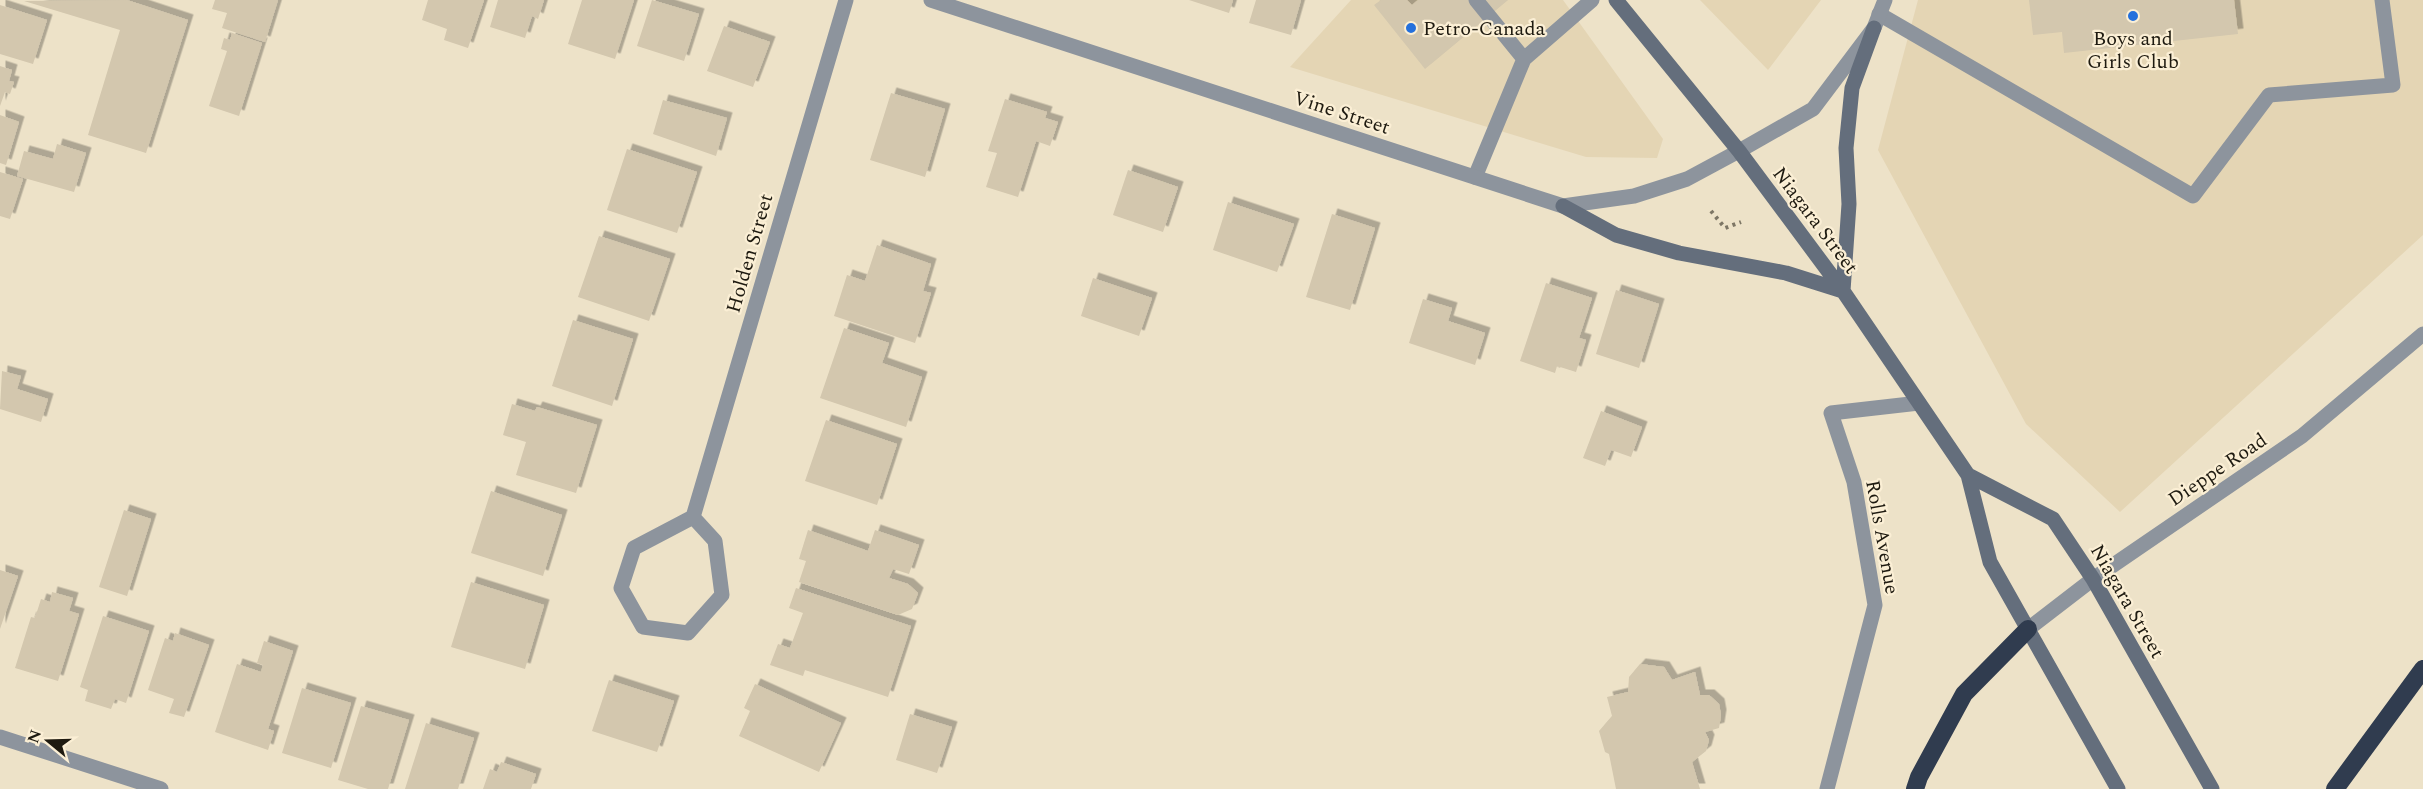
<svg xmlns="http://www.w3.org/2000/svg" width="2423" height="789" viewBox="0 0 2423 789" font-family="Spectral,serif">
<style>
.built{fill:#e4d5b4}
.building{fill:#d3c7ae;filter:url(#shadow)}
.lines{fill:none;stroke-linecap:round;stroke-linejoin:round}
.path{stroke:#7d7665;stroke-width:4;stroke-dasharray:3 4.5;stroke-linecap:butt}
.service{stroke:#8d949d;stroke-width:15}
.minor{stroke:#8d949d;stroke-width:15}
.tertiary{stroke:#8d949d;stroke-width:15}
.secondary{stroke:#646e7c;stroke-width:15}
.motorway{stroke:#303c4f;stroke-width:18}
.poi-dot{fill:#2470dc;stroke:#fbefd5;stroke-width:2}
.labels{text-anchor:middle;stroke-width:4.5;stroke-linejoin:round;paint-order:stroke}
.poi-label{font-size:20px;fill:#1e1a10;stroke:#fbefd5;text-anchor:start}
.street-label{font-size:20px;fill:#1e1a10;stroke:#fbefd5}
</style>
<defs>
<filter id="shadow"><feDropShadow dx="5.5" dy="-5.5" stdDeviation="0" flood-color="#0004"/></filter>
</defs>
<rect width="100%" height="100%" fill="#ede2c8"/>
<path class="built" d="M 1351,0 L 1563,0 L 1663,139 L 1657,158 L 1586,157 L 1290,67 Z
M 1700,0 L 1821,0 L 1768,70 Z
M 1918,0 L 2423,0 L 2423,235 L 2120,512 L 2026,424 L 1878,150 Z"/>
<path class="building" d="M 127,0 L 188,20 L 146,153 L 88,135 L 120,30 L 24,1 Z
M 215,0 L 278,0 L 265,42 L 222,28 L 227,13 L 212,9 Z
M 428,0 L 484,0 L 468,48 L 444,40 L 447,29 L 422,20 Z
M 498,0 L 544,0 L 538,19 L 532,16 L 525,38 L 490,27 Z
M 582,0 L 634,0 L 615,59 L 568,44 Z
M 652,0 L 699,14 L 684,61 L 637,46 Z
M 1189,0 L 1233,0 L 1229,13 Z
M 1256,0 L 1301,0 L 1291,35 L 1249,23 Z
M 1381,0 L 1407,0 L 1412,5 L 1418,0 L 1508,0 L 1425,69 L 1374,5 Z
M 2029,0 L 2234,0 L 2238,34 L 2064,53 L 2062,32 L 2033,35 Z
M 0,5 L 47,20 L 33,64 L 0,54 Z
M 724,26 L 770,42 L 753,87 L 707,71 Z
M 232,33 L 262,43 L 239,116 L 209,106 L 227,51 L 221,49 L 224,38 L 230,40 Z
M 0,66 L 12,70 L 9,81 L 14,82 L 10,94 L 5,92 L 0,106 Z
M 891,93 L 945,109 L 925,177 L 870,160 Z
M 1005,99 L 1047,112 L 1045,118 L 1058,122 L 1050,146 L 1036,141 L 1018,197 L 986,187 L 997,153 L 988,151 Z
M 663,100 L 727,118 L 716,156 L 653,134 Z
M 0,115 L 19,122 L 6,165 L 0,163 Z
M 57,144 L 86,153 L 74,192 L 17,176 L 24,151 L 53,159 Z
M 627,149 L 697,172 L 677,233 L 607,210 Z
M 1128,170 L 1178,187 L 1163,232 L 1113,215 Z
M 0,172 L 23,179 L 10,219 L 0,216 Z
M 1228,202 L 1294,224 L 1277,272 L 1213,250 Z
M 1332,214 L 1375,228 L 1350,310 L 1306,297 Z
M 599,236 L 670,259 L 649,321 L 578,297 Z
M 877,245 L 931,264 L 923,291 L 931,293 L 915,343 L 834,316 L 847,275 L 865,281 Z
M 1093,278 L 1152,298 L 1139,336 L 1081,316 Z
M 1546,283 L 1592,298 L 1579,338 L 1586,340 L 1576,372 L 1557,366 L 1555,373 L 1520,361 Z
M 1616,290 L 1659,304 L 1639,368 L 1596,354 Z
M 1423,299 L 1452,308 L 1448,321 L 1485,333 L 1475,365 L 1409,343 Z
M 573,320 L 633,339 L 612,406 L 552,386 Z
M 844,328 L 889,343 L 882,363 L 922,377 L 906,427 L 820,398 Z
M 2,371 L 21,376 L 17,389 L 48,399 L 41,422 L 0,409 Z
M 512,404 L 535,411 L 537,407 L 597,425 L 576,493 L 516,475 L 526,442 L 503,435 Z
M 1601,411 L 1642,427 L 1631,457 L 1611,450 L 1605,466 L 1583,458 Z
M 826,420 L 897,444 L 877,505 L 805,481 Z
M 491,491 L 562,515 L 543,576 L 471,553 Z
M 124,510 L 151,519 L 127,596 L 99,587 Z
M 808,530 L 868,551 L 875,530 L 919,545 L 909,574 L 893,569 L 889,578 L 908,584 L 918,593 L 912,609 L 898,615 L 799,582 L 806,561 L 799,559 Z
M 0,570 L 18,576 L 0,629 Z
M 471,582 L 544,605 L 525,669 L 451,647 Z
M 796,588 L 911,626 L 888,697 L 805,670 L 803,676 L 770,665 L 778,644 L 790,648 L 803,613 L 789,608 Z
M 52,592 L 73,598 L 69,611 L 79,614 L 58,681 L 15,668 L 31,617 L 35,618 L 41,599 L 50,602 Z
M 103,616 L 149,631 L 126,703 L 115,699 L 111,709 L 85,701 L 88,690 L 80,687 Z
M 175,633 L 209,645 L 184,717 L 169,713 L 174,699 L 148,690 L 165,638 L 173,641 Z
M 264,641 L 293,651 L 268,729 L 274,731 L 268,750 L 215,732 L 237,664 L 261,672 L 263,665 L 257,663 Z
M 1640,664 L 1664,667 L 1672,680 L 1695,672 L 1700,695 L 1709,695 L 1719,704 L 1721,715 L 1719,728 L 1705,732 L 1709,740 L 1706,751 L 1692,762 L 1700,789 L 1616,789 L 1609,754 L 1605,752 L 1599,731 L 1612,716 L 1607,697 L 1628,692 L 1629,677 Z
M 609,680 L 674,701 L 657,752 L 592,731 Z
M 755,684 L 841,723 L 819,772 L 739,736 L 750,711 L 744,708 Z
M 302,688 L 351,703 L 331,768 L 282,753 Z
M 361,706 L 409,720 L 388,789 L 368,789 L 338,780 Z
M 910,714 L 952,727 L 937,773 L 896,760 Z
M 426,723 L 474,738 L 458,789 L 405,789 Z
M 501,762 L 536,774 L 531,789 L 483,789 L 490,769 L 497,772 Z"/>
<g class="lines">
<path class="path" d="M 1711,211 L 1725,228 L 1741,222"/>
<path class="service" d="M 1879,14 L 2193,196 L 2269,95 L 2393,85 L 2382,0
M 1524,59 L 1592,0
M 1475,177 L 1524,59 L 1476,0"/>
<path class="minor" d="M 1739,151 L 1813,109 L 1874,28 L 1885,0
M 693,517 L 715,541 L 722,595 L 688,633 L 643,627 L 621,588 L 634,548 L 693,517 L 846,0
M 0,737 L 161,789
M 1827,789 L 1875,605 L 1854,482 L 1831,413 L 1919,403"/>
<path class="tertiary" d="M 931,0 L 1563,206 L 1634,196 L 1687,179 L 1739,151
M 2028,629 L 2093,579 L 2302,436 L 2423,334"/>
<path class="secondary" d="M 1616,0 L 1739,151 L 1843,291 L 1968,475 L 1990,562 L 2118,789
M 1563,206 L 1616,235 L 1679,253 L 1786,273 L 1843,291
M 1843,291 L 1849,204 L 1846,148 L 1852,88 L 1874,28
M 1968,475 L 2053,519 L 2093,579 L 2212,789"/>
<path class="motorway" d="M 1915,789 L 1919,777 L 1964,694 L 2028,629
M 2335,789 L 2423,669"/>
</g>
<g class="poi-dot">
<circle cx="2133" cy="16" r="6"/>
<circle cx="1411" cy="28" r="6"/>
</g>
<g class="labels">
<g class="poi-label">
<text x="1423" y="35">Petro-Canada</text>
<text x="2133" y="45" text-anchor="middle">Boys and<tspan x="2133" dy="23">Girls Club</tspan></text>
</g>
<g class="street-label">
<text transform="translate(1342 112) rotate(18)" y="7">Vine Street</text>
<text transform="translate(1816 220) rotate(53)" y="7">Niagara Street</text>
<text transform="translate(749 253) rotate(-74)" y="7">Holden Street</text>
<text transform="translate(2217 469) rotate(-34)" y="7">Dieppe Road</text>
<text transform="translate(1883 537) rotate(80)" y="7">Rolls Avenue</text>
<text transform="translate(2128 601) rotate(60)" y="7">Niagara Street</text>
</g>
</g>
<g transform="translate(48 741) rotate(289)" stroke="#fbefd5" stroke-width="4.5" paint-order="stroke">
<path d="M0-4.5L10 22L0 15L-10 22Z" fill="#1e1a10"/>
<text y="-9" font-size="16" font-weight="bold" text-anchor="middle" fill="#1e1a10">N</text>
</g>
</svg>
